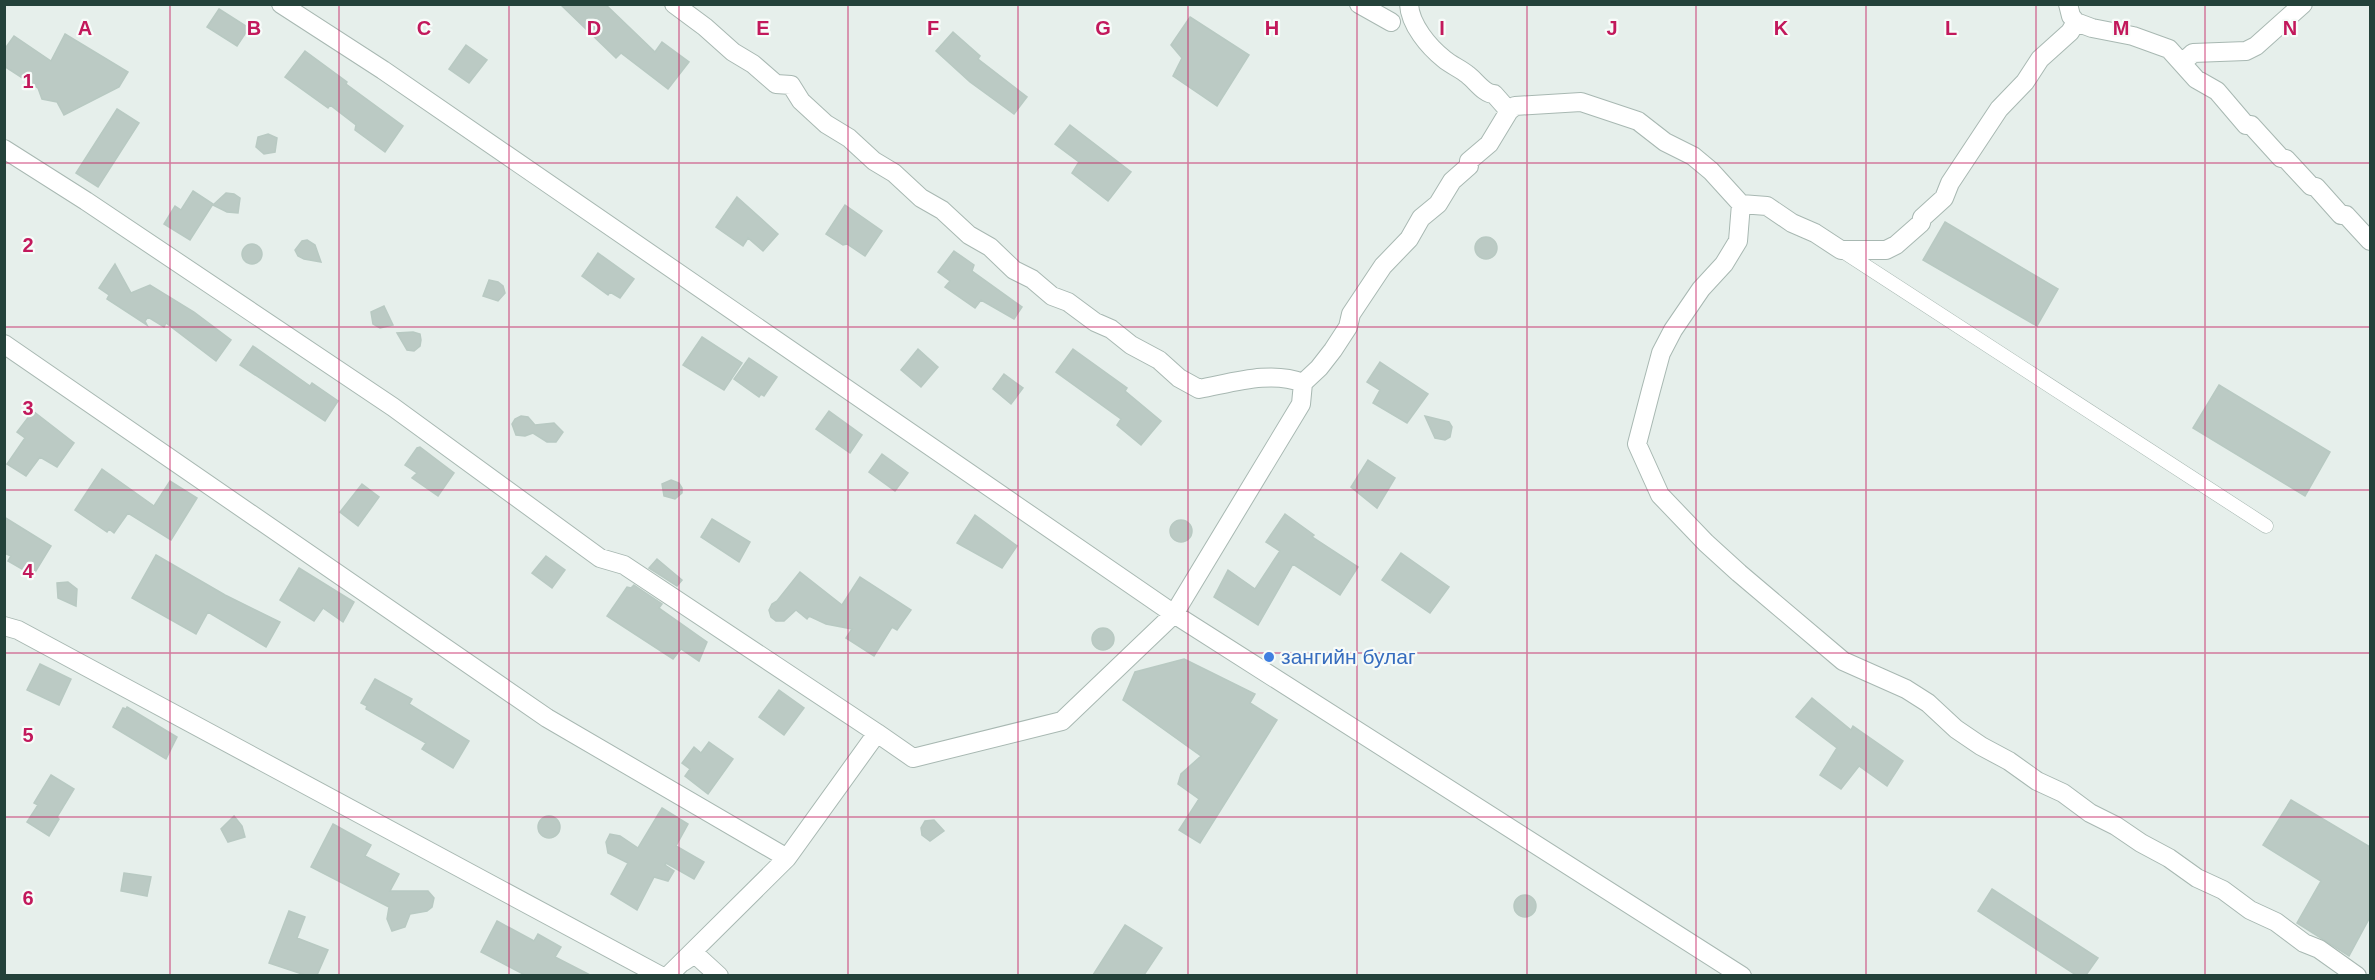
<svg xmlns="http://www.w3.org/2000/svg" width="2375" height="980" viewBox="0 0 2375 980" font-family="Arial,sans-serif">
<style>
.building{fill:#bbcac4;stroke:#b8c9c2;stroke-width:1.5}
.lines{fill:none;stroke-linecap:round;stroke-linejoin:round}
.service-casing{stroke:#a8b8b2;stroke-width:15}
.minor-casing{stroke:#a8b8b2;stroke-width:20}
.service{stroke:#fff;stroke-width:14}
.minor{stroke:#fff;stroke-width:18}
.grid{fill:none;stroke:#c2185b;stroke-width:1.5;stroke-opacity:0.55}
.shop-dot{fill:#3f7fe0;stroke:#f7fbf9;stroke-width:2}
.labels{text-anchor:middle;stroke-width:4.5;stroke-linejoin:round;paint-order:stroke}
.shop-label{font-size:21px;fill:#366cbe;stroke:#f7fbf9;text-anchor:start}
.grid-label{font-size:20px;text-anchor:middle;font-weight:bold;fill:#c2185b;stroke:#f7fbf9;stroke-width:4.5;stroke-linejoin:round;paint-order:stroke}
</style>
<rect width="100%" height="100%" fill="#e6efeb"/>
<path class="building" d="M 560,4 L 605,4 L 655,52 L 662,42 L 689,62 L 668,89 L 621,53 L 616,58 Z
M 219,9 L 249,28 L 237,46 L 207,27 Z
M 1190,17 L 1249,55 L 1217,106 L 1173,76 L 1182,58 L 1171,45 Z
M 953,32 L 980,56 L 978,59 L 1027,97 L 1014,114 L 970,82 L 936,51 Z
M 65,34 L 128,72 L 119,87 L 64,115 L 57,102 L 42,99 L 38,88 L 4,66 L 4,50 L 14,36 L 51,61 Z
M 466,45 L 487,60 L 469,83 L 449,69 Z
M 305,51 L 347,82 L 346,84 L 403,126 L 385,152 L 355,130 L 356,125 L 330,105 L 328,108 L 285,77 Z
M 117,109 L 139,123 L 98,187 L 76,173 Z
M 1070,125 L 1131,172 L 1108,201 L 1072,173 L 1079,162 L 1055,144 Z
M 268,134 L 277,138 L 275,152 L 264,154 L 256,147 L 258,137 Z
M 193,191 L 213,204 L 190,240 L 164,224 L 175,206 L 181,210 Z
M 226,193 L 234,194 L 240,198 L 238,213 L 227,212 L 213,205 Z
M 737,197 L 778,234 L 763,251 L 748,238 L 743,246 L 716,227 Z
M 845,205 L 882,231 L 865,256 L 847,244 L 843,245 L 826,234 Z
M 1945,222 L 2058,289 L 2037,326 L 1923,260 Z
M1475 248a11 11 0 1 1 22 0a11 11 0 1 1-22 0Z
M 307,240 L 315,245 L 321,262 L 304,259 L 298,256 L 295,250 L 302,241 Z
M242 254a10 10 0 1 1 20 0a10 10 0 1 1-20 0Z
M 954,251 L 974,265 L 972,271 L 1022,307 L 1014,319 L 981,300 L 975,308 L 945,287 L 950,281 L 938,272 Z
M 598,253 L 634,279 L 620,298 L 610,292 L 608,295 L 582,276 Z
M 115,264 L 131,293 L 150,285 L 194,312 L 231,340 L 216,361 L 166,323 L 164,327 L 148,317 L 145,321 L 147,325 L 107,299 L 109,295 L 99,288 Z
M 489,280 L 498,282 L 503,286 L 505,293 L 498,301 L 483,296 Z
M 384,306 L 393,325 L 380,328 L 373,324 L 371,312 Z
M 413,332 L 420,334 L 421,340 L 420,346 L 414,351 L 407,350 L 397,333 Z
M 702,337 L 742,363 L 724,390 L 683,365 Z
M 253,346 L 310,386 L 312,383 L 338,401 L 325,421 L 240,365 Z
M 918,349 L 938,367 L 921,387 L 901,370 Z
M 1073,349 L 1127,388 L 1125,391 L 1161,421 L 1141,445 L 1117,425 L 1121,419 L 1056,372 Z
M 749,358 L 777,377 L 764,396 L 761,394 L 759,397 L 734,379 Z
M 1380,362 L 1428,394 L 1407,423 L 1373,403 L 1380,390 L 1367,382 Z
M 1004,374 L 1023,388 L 1011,404 L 993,389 Z
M 2219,385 L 2330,452 L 2305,496 L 2193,428 Z
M 33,411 L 74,443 L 57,467 L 40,457 L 26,476 L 7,464 L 25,438 L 17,432 Z
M 829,411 L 862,435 L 850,453 L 816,429 Z
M 521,416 L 528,417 L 535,425 L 554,423 L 563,432 L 556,442 L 547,442 L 533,433 L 525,436 L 516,435 L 512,424 L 515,419 Z
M 1425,416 L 1449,422 L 1452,427 L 1450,437 L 1445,440 L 1435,438 Z
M 420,447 L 454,473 L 438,496 L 412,478 L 417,473 L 405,465 L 417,448 Z
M 882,454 L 908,473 L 895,491 L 869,472 Z
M 1368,460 L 1395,478 L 1377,508 L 1351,487 Z
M 102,469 L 154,506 L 170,481 L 197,498 L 171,540 L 128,513 L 114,533 L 109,529 L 107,532 L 75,510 Z
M 671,480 L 679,483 L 682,488 L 682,493 L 675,499 L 664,496 L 662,484 Z
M 362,484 L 379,497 L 358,526 L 340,512 Z
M 1285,514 L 1314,535 L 1312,537 L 1358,567 L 1340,595 L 1293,564 L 1258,625 L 1214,597 L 1228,570 L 1255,589 L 1280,551 L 1266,542 Z
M 975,515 L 1017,546 L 1002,568 L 957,543 Z
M 4,517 L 51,546 L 34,574 L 28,570 L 27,572 L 8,561 L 11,556 L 4,553 Z
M 712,519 L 750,542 L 739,562 L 701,537 Z
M1170 531a11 11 0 1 1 22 0a11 11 0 1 1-22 0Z
M 1401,553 L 1449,587 L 1430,613 L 1382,580 Z
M 156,555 L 225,595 L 280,622 L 266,647 L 208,612 L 196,634 L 132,598 Z
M 546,556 L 565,570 L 552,588 L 532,573 Z
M 657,559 L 682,580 L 677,586 L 649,568 Z
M 299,568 L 354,602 L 343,622 L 323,608 L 314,621 L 280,600 Z
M 800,572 L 842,605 L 860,577 L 911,610 L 897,630 L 892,627 L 874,656 L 846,638 L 852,629 L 826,624 L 809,616 L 807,619 L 796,610 L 784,621 L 776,621 L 771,617 L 769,610 L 772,604 L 777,601 Z
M 68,582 L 77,589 L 76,606 L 58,598 L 57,583 Z
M 634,585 L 662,604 L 659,608 L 707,642 L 699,661 L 681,649 L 673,659 L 607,616 L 627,587 L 631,588 Z
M1092 639a11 11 0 1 1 22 0a11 11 0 1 1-22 0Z
M 1184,659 L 1255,694 L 1250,703 L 1277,720 L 1200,843 L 1179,830 L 1199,799 L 1178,784 L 1181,774 L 1201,756 L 1123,700 L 1135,672 Z
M 40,664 L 71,679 L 59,705 L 27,690 Z
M 375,679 L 412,699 L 409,704 L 469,741 L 453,768 L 422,749 L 426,743 L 366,709 L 367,706 L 361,703 Z
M 779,690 L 804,708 L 784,735 L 759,717 Z
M 1812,698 L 1851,730 L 1853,726 L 1903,761 L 1887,786 L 1859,766 L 1841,789 L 1820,775 L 1837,748 L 1796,717 Z
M 127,707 L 177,737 L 166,759 L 113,727 L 123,708 L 126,709 Z
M 709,742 L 733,759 L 708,794 L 685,776 L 690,769 L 682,763 L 694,747 L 701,753 Z
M 51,775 L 74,789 L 57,817 L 59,819 L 49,836 L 27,822 L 38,805 L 34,803 Z
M 2291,800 L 2370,847 L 2370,917 L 2349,956 L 2297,923 L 2321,881 L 2263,845 Z
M 662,808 L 688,824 L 676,846 L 704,862 L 694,879 L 666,863 L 665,865 L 674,871 L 668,881 L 654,877 L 637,910 L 611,894 L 628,863 L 608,853 L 606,842 L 610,834 L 620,836 L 638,848 Z
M 234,816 L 242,826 L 245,837 L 228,842 L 221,829 Z
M538 827a11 11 0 1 1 22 0a11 11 0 1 1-22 0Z
M 934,820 L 944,831 L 930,841 L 922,835 L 921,828 L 925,821 Z
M 333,824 L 371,845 L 365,856 L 399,874 L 390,891 L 428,891 L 434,898 L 432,907 L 427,911 L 410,914 L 405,927 L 392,931 L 387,919 L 389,907 L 311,867 Z
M 124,873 L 151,877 L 147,896 L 121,891 Z
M 1992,889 L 2098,958 L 2086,975 L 2076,975 L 1978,911 Z
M1514 906a11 11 0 1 1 22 0a11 11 0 1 1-22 0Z
M 289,911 L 305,917 L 297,938 L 328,950 L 317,975 L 305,975 L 269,963 Z
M 497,921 L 534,941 L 538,934 L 561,947 L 555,957 L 590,975 L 525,975 L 481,952 Z
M 1125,925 L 1162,948 L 1144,975 L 1093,975 Z"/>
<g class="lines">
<g class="service-casing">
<path id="service" d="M 1841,250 L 2266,526"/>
</g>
<g class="minor-casing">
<path id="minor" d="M 281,4 L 383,70 L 1174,614 L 1301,404 L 1303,383 L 1319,368 L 1333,350 L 1348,327 L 1351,314 L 1383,266 L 1409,239 L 1421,218 L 1438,204 L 1452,181 L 1469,166 L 1469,161 L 1489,144 L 1509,111 L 1515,106 L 1581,102 L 1638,121 L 1665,142 L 1693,156 L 1711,171 L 1741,204 L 1738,241 L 1724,264 L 1701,289 L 1673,330 L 1661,353 L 1651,390 L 1637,444 L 1660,495 L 1706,543 L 1739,573 L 1843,661 L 1906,689 L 1928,703 L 1956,729 L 1981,746 L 2009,761 L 2037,781 L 2063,793 L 2090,813 L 2116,826 L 2141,843 L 2169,858 L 2197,878 L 2223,890 L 2250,910 L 2276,922 L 2304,943 L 2319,949 L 2357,976
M 674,4 L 705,27 L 733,52 L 753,64 L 776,84 L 791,85 L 801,101 L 826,124 L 849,138 L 874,161 L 894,173 L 921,198 L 942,210 L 969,235 L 990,247 L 1014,270 L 1032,279 L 1052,296 L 1068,302 L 1095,322 L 1111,329 L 1131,345 L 1159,360 L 1179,378 L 1199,389 C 1232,383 1271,370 1303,383
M 1359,4 L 1391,22
M 1409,4 C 1410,25 1429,47 1444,59 C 1451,65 1461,69 1468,75 C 1476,81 1484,94 1494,94 L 1509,111
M 2068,4 L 2071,16 L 2076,22 L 2092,28 L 2133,36 L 2169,49 L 2196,79 L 2217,91 L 2246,125 L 2251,125 L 2281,158 L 2286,159 L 2311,186 L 2316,187 L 2341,215 L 2346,215 L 2370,241
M 2182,63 L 2193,53 L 2246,51 L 2256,46 L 2303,4
M 4,149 L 86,201 L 393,407 L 600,558 L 624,565 L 877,733
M 1741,204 L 1767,206 L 1792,223 L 1815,233 L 1841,250 L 1886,250 L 1896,245 L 1921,223 L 1922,218 L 1944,198 L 1950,183 L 1999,109 L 2025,82 L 2040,59 L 2070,32 L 2076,22
M 4,344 L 547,718 L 787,858
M 4,626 L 18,630 L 661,976
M 683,962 L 695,954 L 719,976
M 668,976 L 787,858 L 877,733 L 913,758 L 1062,721 L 1174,614 L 1742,976"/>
</g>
<use href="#service" class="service"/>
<use href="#minor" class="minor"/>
</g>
<path class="grid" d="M 170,4 L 170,976M 339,4 L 339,976M 509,4 L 509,976M 679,4 L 679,976M 848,4 L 848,976M 1018,4 L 1018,976M 1188,4 L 1188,976M 1357,4 L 1357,976M 1527,4 L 1527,976M 1696,4 L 1696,976M 1866,4 L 1866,976M 2036,4 L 2036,976M 2205,4 L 2205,976M 4,163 L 2370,163M 4,327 L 2370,327M 4,490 L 2370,490M 4,653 L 2370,653M 4,817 L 2370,817"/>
<circle class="shop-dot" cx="1269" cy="657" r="6"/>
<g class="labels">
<g class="shop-label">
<text x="1281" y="664">зангийн булаг</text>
</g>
</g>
<g class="grid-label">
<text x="85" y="35">A</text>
<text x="254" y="35">B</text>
<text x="424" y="35">C</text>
<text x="594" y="35">D</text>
<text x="763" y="35">E</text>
<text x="933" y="35">F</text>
<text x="1103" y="35">G</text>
<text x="1272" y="35">H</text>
<text x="1442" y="35">I</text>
<text x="1612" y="35">J</text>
<text x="1781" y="35">K</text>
<text x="1951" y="35">L</text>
<text x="2121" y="35">M</text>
<text x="2290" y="35">N</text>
<text x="28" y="88">1</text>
<text x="28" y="252">2</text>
<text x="28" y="415">3</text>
<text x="28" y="578">4</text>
<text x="28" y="742">5</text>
<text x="28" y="905">6</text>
</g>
<rect width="2375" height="980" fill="none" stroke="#24423a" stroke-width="12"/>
</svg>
